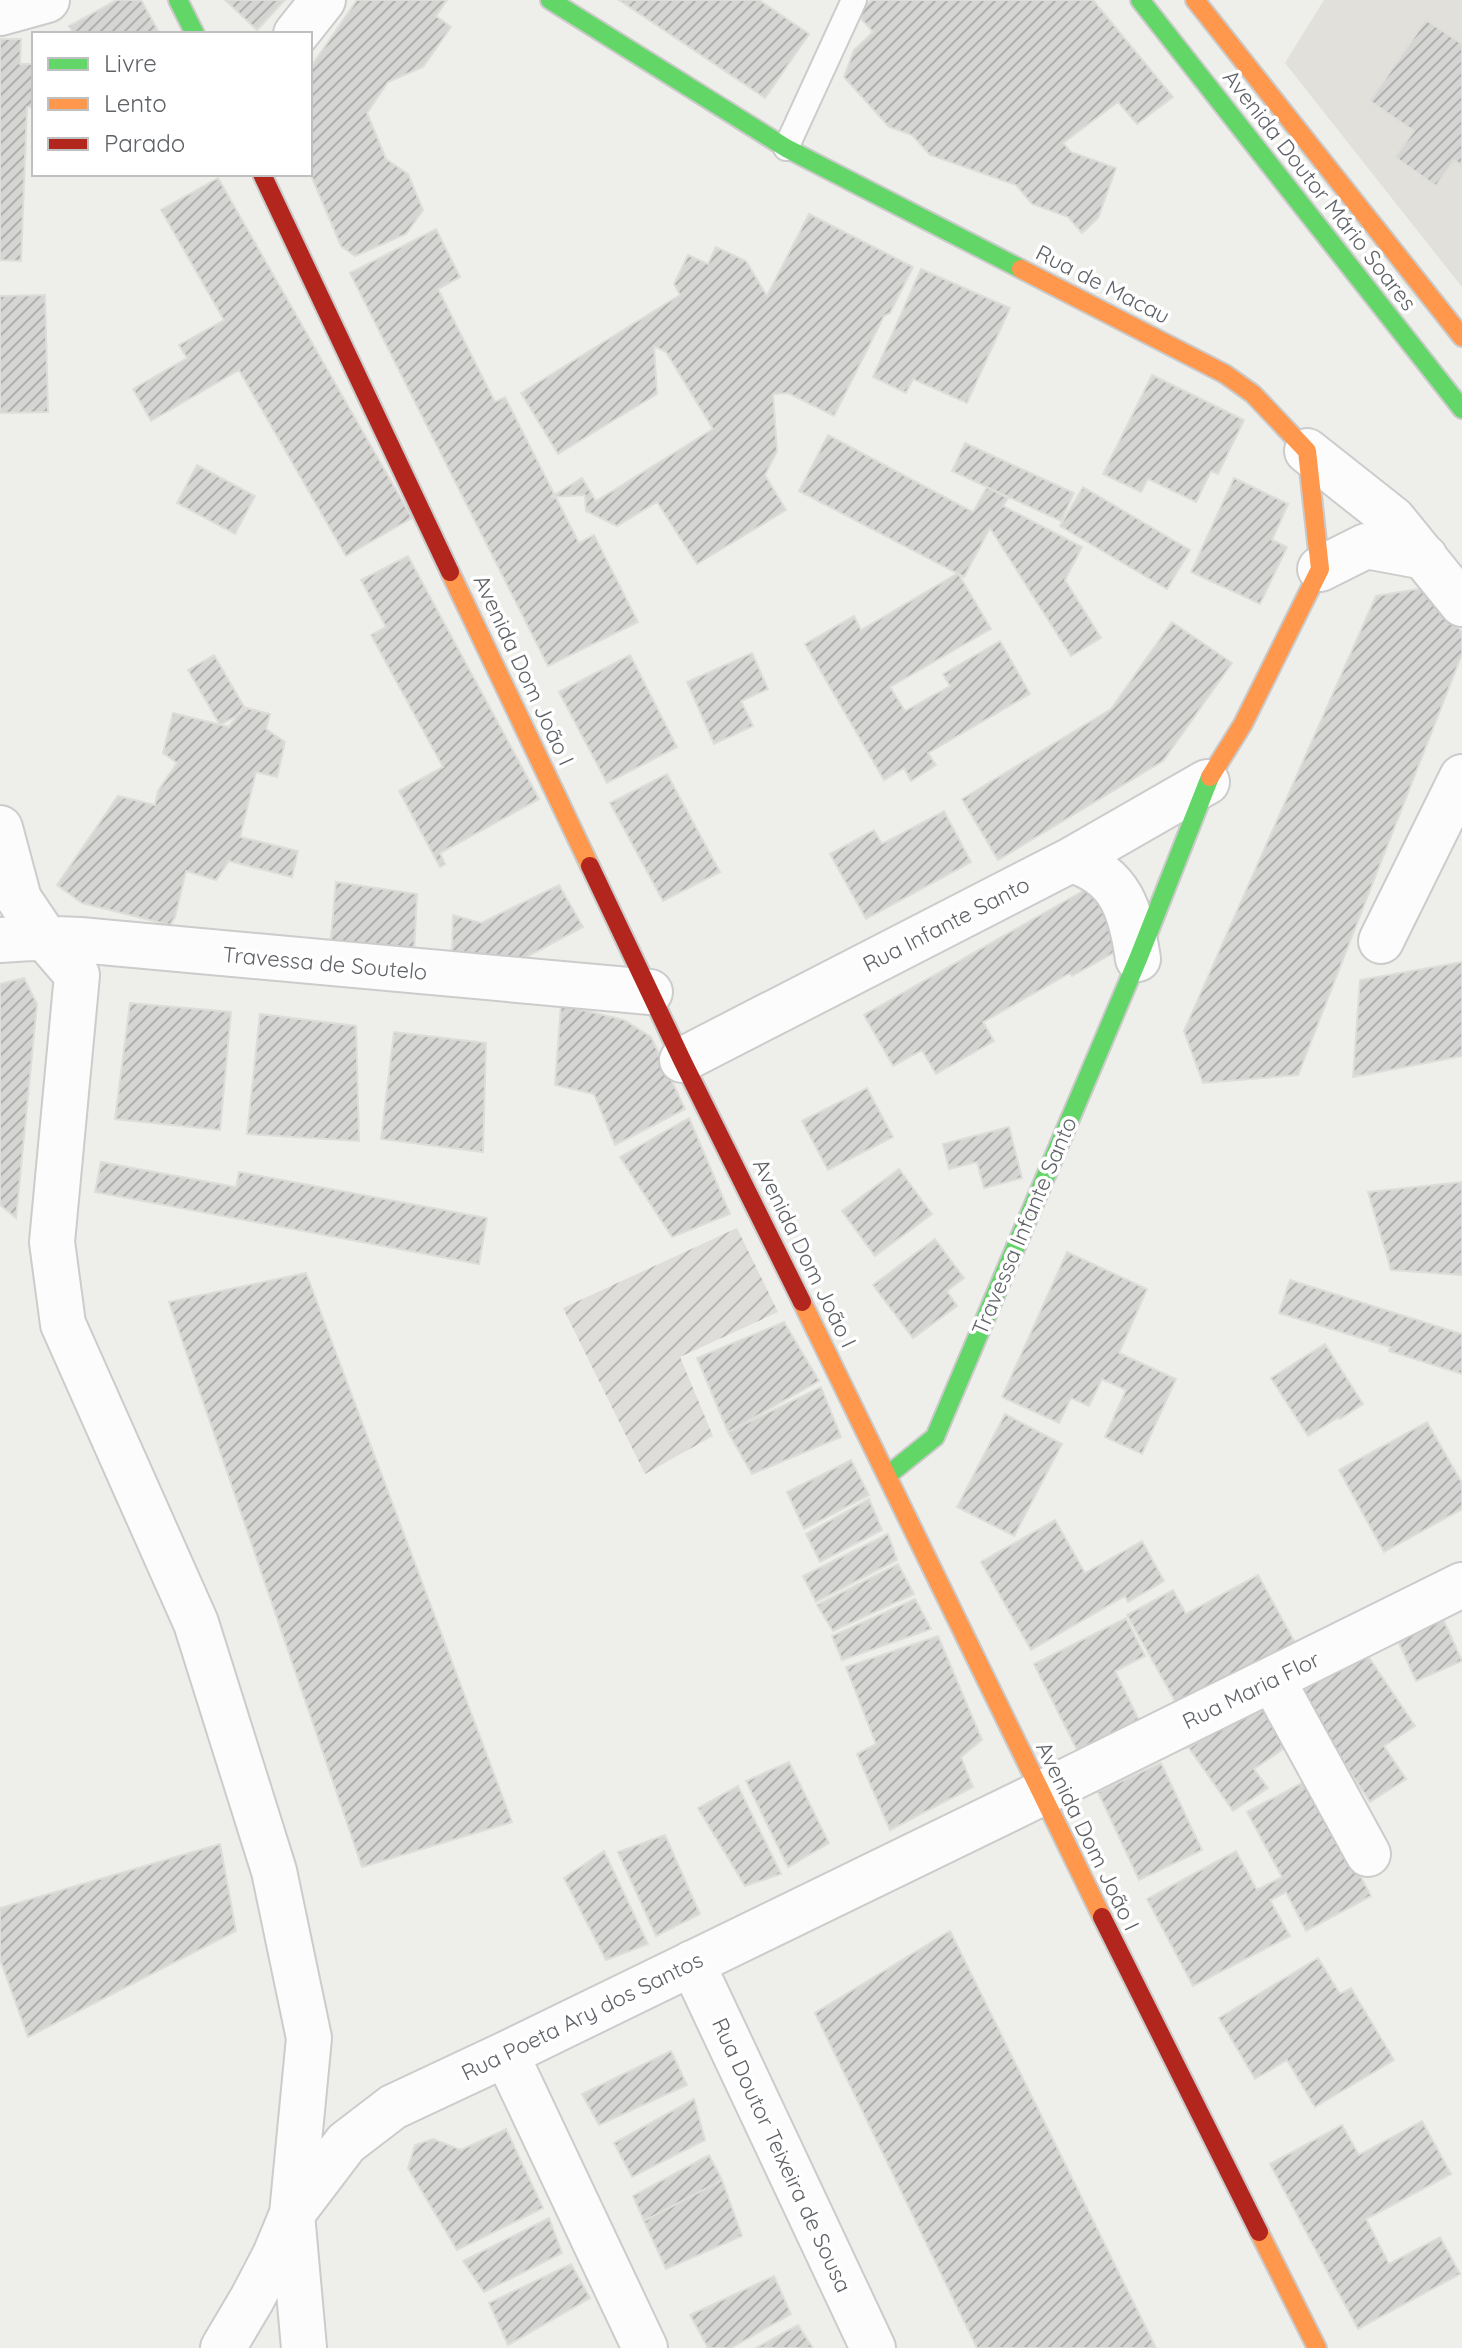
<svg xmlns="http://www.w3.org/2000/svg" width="1462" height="2348" viewBox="0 0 1462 2348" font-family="Quicksand,sans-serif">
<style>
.industrial{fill:url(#industrial-furrows)}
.education{fill:#e1e0da}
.building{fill:url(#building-hatch);stroke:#deddd9;stroke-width:2}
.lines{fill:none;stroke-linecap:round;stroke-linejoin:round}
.lane-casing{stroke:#cbcccb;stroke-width:28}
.street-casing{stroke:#cbcccb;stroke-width:48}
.fast-casing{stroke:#cacaca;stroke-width:22}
.slow-casing{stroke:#cacaca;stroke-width:22}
.jam-casing{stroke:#cacaca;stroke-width:22}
.lane{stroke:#fcfcfc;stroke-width:24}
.street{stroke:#fcfcfc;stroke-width:44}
.fast{stroke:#63d668;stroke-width:18}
.slow{stroke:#ff974d;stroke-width:18}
.jam{stroke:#b3261e;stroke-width:18}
.labels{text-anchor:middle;stroke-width:7;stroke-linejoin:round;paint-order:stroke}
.street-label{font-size:22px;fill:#5f6267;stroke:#fff}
</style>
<defs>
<pattern id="industrial-furrows" width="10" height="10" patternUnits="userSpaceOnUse" patternTransform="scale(2)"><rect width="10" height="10" fill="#deddda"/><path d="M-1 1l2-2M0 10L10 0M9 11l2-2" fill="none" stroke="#b7b7b5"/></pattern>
<pattern id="building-hatch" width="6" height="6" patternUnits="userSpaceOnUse" patternTransform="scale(2)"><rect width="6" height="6" fill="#d5d5d3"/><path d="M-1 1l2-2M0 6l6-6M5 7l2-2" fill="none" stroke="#b0b0af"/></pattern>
</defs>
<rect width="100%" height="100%" fill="#eeeeea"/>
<path class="industrial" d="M 737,1228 L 778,1312 L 680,1357 L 713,1436 L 645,1474 L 563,1308 Z"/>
<path class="education" d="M 1324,0 L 1462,0 L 1462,287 L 1285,63 Z"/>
<path class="building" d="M 117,0 L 141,0 L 160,34 L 74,34 L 69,26 Z
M 225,0 L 285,0 L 257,30 Z
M 357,0 L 447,0 L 436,16 L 451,27 L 423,67 L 388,82 L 367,113 L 386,159 L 408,174 L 423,210 L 406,234 L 355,256 L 341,246 L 310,173 L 310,68 Z
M 619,0 L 759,0 L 809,34 L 765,98 Z
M 872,0 L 1093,0 L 1173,97 L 1137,124 L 1118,102 L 1063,143 L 1071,152 L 1116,168 L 1098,218 L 1082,233 L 1068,217 L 1032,204 L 1016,185 L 930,155 L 912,135 L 889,127 L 844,77 L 854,50 L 873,32 L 856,13 Z
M 1426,20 L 1462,44 L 1462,166 L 1454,160 L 1436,186 L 1395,157 L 1414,131 L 1370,101 Z
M 0,39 L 21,39 L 20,64 L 34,64 L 34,107 L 27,107 L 21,261 L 0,260 Z
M 218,178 L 412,518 L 346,556 L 239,370 L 151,421 L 133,389 L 187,358 L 179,345 L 224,320 L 161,210 Z
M 809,214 L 913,267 L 890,313 L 884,316 L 834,416 L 788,393 L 773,394 L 777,451 L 765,475 L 786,510 L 697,564 L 657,502 L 617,526 L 586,511 L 585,495 L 551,497 L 582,478 L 596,501 L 713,429 L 666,352 L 654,346 L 657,394 L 558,454 L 521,393 L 680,295 L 674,284 L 688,255 L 708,264 L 716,247 L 746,261 L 767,296 Z
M 436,229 L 460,277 L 438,289 L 495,402 L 505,397 L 579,543 L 594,535 L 638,622 L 548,666 L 350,273 Z
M 921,269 L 1010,308 L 967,403 L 913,379 L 906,393 L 873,377 Z
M 45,295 L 48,412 L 0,413 L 0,296 Z
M 1152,375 L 1244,420 L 1218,474 L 1211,471 L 1196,502 L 1148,479 L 1141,492 L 1103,474 Z
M 828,435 L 973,512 L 987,487 L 1008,498 L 1003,506 L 1082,547 L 1065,580 L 1101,638 L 1071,656 L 990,528 L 964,577 L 799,491 Z
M 965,443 L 1074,493 L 1061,521 L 952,471 Z
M 197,465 L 255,496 L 235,534 L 177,503 Z
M 1234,478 L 1288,504 L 1272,540 L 1287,547 L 1260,604 L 1191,572 Z
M 1083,487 L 1190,550 L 1167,589 L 1060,526 Z
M 408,556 L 539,799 L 440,853 L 445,864 L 440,867 L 399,791 L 443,767 L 371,635 L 386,627 L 361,580 Z
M 958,573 L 991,629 L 890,687 L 905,711 L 950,686 L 943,674 L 1000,641 L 1030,694 L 928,753 L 936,765 L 911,781 L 904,768 L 884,780 L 805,644 L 854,616 L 861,630 Z
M 1424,588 L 1462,632 L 1462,654 L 1298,1075 L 1203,1083 L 1184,1031 L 1376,596 Z
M 1172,622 L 1232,663 L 1163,761 L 998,860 L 962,799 L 1111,709 Z
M 752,653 L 768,689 L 741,701 L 753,726 L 714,744 L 687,682 Z
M 214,655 L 246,710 L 220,725 L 188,670 Z
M 630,655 L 677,747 L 607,783 L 559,692 Z
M 243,707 L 270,714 L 266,729 L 285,742 L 277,777 L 256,772 L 240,837 L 298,851 L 292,877 L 229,861 L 216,880 L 186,871 L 175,917 L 170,925 L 82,903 L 57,885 L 118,796 L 155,805 L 158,791 L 177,763 L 163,753 L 173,713 L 229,727 Z
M 667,774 L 720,872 L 663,901 L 610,803 Z
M 944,811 L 971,862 L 866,919 L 830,854 L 874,830 L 882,844 Z
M 336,882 L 417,894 L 414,954 L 330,947 Z
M 1097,883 L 1131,943 L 1072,976 L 1070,973 L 983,1022 L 994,1041 L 936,1074 L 922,1050 L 893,1066 L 864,1015 Z
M 559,885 L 583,927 L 515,963 L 452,953 L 453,915 L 481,923 Z
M 1462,962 L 1462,1056 L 1353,1077 L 1360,980 Z
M 24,978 L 37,1004 L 16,1218 L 0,1205 L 0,984 Z
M 130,1003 L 231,1012 L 220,1130 L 115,1119 Z
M 561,1005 L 624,1020 L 651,1037 L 685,1109 L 615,1145 L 594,1094 L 555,1085 Z
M 260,1014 L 356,1026 L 359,1141 L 247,1134 Z
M 394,1032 L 486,1043 L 483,1152 L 381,1139 Z
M 867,1088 L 893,1137 L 828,1170 L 802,1121 Z
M 689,1118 L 730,1214 L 672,1237 L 620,1157 Z
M 1009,1127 L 1022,1178 L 984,1188 L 977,1162 L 949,1169 L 943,1144 Z
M 101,1162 L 236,1187 L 239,1172 L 487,1218 L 479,1264 L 95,1192 Z
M 899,1169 L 932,1214 L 875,1256 L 842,1211 Z
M 1462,1182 L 1462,1275 L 1391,1270 L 1368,1192 Z
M 935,1239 L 964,1278 L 947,1291 L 957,1306 L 913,1338 L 873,1285 Z
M 1067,1252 L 1147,1289 L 1119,1353 L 1176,1379 L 1142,1454 L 1105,1437 L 1126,1390 L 1102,1379 L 1089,1406 L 1071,1398 L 1059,1423 L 1002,1397 Z
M 306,1273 L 512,1822 L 362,1867 L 169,1302 Z
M 1290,1280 L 1462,1334 L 1462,1374 L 1389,1351 L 1390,1347 L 1279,1313 Z
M 784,1322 L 819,1381 L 728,1432 L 697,1358 Z
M 1325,1344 L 1363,1404 L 1340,1419 L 1339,1417 L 1308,1436 L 1271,1378 Z
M 821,1387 L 841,1437 L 752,1474 L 728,1432 Z
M 1005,1414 L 1062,1444 L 1014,1536 L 957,1507 Z
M 1427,1422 L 1462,1483 L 1462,1509 L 1384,1552 L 1339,1470 Z
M 851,1460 L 869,1495 L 804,1529 L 787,1492 Z
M 869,1499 L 882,1530 L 820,1562 L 806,1534 Z
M 1055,1520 L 1085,1573 L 1142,1541 L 1164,1581 L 1128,1602 L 1125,1596 L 1031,1650 L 981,1562 Z
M 888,1534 L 897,1560 L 816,1602 L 803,1576 Z
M 898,1564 L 914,1594 L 833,1631 L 817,1605 Z
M 1258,1575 L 1297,1646 L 1180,1710 L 1127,1615 L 1173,1590 L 1186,1614 Z
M 915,1599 L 931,1629 L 842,1660 L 832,1636 Z
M 1126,1618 L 1145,1656 L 1115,1671 L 1139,1720 L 1077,1750 L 1034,1664 Z
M 1443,1619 L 1462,1661 L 1416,1681 L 1397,1639 Z
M 938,1636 L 982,1740 L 961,1757 L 973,1787 L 890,1830 L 857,1754 L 876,1744 L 846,1667 Z
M 1364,1650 L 1415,1726 L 1384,1746 L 1406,1779 L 1370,1802 L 1298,1693 Z
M 1265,1696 L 1296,1740 L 1254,1769 L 1268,1788 L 1233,1811 L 1189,1748 Z
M 789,1762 L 829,1843 L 788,1867 L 746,1781 Z
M 1161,1763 L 1202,1850 L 1139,1880 L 1098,1792 Z
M 1309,1779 L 1371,1896 L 1306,1931 L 1286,1892 L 1270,1900 L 1290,1936 L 1193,1986 L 1147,1899 L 1236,1851 L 1257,1890 L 1282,1877 L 1247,1812 Z
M 738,1786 L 781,1874 L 745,1886 L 698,1808 Z
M 665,1835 L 700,1914 L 656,1936 L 618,1852 Z
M 220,1844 L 236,1931 L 28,2037 L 0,1959 L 0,1908 Z
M 604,1851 L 648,1944 L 606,1960 L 564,1878 Z
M 950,1931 L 1156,2348 L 977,2348 L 815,2013 Z
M 1318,1958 L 1340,1994 L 1351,1988 L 1394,2060 L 1315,2107 L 1287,2060 L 1255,2079 L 1219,2018 Z
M 671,2051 L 687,2085 L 599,2125 L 582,2094 Z
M 694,2099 L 705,2140 L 632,2177 L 614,2143 Z
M 1422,2121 L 1451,2174 L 1366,2219 L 1389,2264 L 1440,2237 L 1460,2274 L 1358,2329 L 1270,2164 L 1342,2125 L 1359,2155 Z
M 506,2129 L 543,2208 L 457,2250 L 408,2168 L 415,2145 L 433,2139 L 461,2150 Z
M 709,2155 L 722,2180 L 644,2221 L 633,2196 Z
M 722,2180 L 742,2236 L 666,2269 L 644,2221 Z
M 549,2218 L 562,2253 L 484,2292 L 463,2261 Z
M 571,2264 L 590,2298 L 508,2345 L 489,2303 Z
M 774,2276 L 791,2314 L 731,2348 L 708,2348 L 690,2315 Z
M 798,2325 L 813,2348 L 756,2348 Z"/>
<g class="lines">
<g class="lane-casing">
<path id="lane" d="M 786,148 L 854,0"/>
</g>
<g class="street-casing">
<path id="street" d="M 0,13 L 47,0
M 296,34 L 323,0
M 1307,451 L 1393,519 L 1462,604
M 1320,569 L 1366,546 L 1425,557
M 0,828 L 19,899 L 46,939 L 77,975 L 52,1242 L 63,1324 L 196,1623 L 274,1871 L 309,2038 L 292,2214 L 304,2348
M 1071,860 C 1122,875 1131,912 1138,959
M 0,940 L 31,938 L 80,940 L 650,992
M 1381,941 L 1462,777
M 682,1060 L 1071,860 L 1207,782
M 1272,1679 L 1368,1854
M 692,1963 L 873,2348
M 506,2054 L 645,2348
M 223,2348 L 252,2299 L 275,2255 L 292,2214 L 346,2143 L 393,2107 L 506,2054 L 1040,1794 L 1462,1585"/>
</g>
<g class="fast-casing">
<path id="fast" d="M 178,0 L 195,34
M 550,0 L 786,148 L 1021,269
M 1140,0 L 1462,409
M 888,1475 L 935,1437 L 1138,959 L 1210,777"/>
</g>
<g class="slow-casing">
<path id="slow" d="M 1195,0 L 1462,337
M 1021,269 L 1225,374 L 1253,394 L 1307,451 L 1320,569 L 1243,724 L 1210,777
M 450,572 L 590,866
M 802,1302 L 1102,1917
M 1259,2232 L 1317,2348"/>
</g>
<g class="jam-casing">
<path id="jam" d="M 262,174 L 450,572
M 590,866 L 682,1060 L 802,1302
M 1102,1917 L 1259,2232"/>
</g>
<use href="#lane" class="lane"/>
<use href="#street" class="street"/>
<use href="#fast" class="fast"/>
<use href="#slow" class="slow"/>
<use href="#jam" class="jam"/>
</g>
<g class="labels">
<g class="street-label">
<text transform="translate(1320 190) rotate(52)" y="8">Avenida Doutor Mário Soares</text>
<text transform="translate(1103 284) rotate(27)" y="8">Rua de Macau</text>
<text transform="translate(524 670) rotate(65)" y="8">Avenida Dom João I</text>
<text transform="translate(946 924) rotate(-27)" y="8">Rua Infante Santo</text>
<text transform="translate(325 963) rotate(5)" y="8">Travessa de Soutelo</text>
<text transform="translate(1024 1226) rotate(-67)" y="8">Travessa Infante Santo</text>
<text transform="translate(805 1253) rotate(64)" y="8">Avenida Dom João I</text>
<text transform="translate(1251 1690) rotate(-26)" y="8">Rua Maria Flor</text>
<text transform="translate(1088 1836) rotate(64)" y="8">Avenida Dom João I</text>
<text transform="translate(582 2016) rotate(-26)" y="8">Rua Poeta Ary dos Santos</text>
<text transform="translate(782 2155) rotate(65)" y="8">Rua Doutor Teixeira de Sousa</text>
</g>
</g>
<rect x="32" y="32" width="280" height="144" fill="#ffffff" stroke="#bfc0c2" stroke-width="2"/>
<rect x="48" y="58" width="40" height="12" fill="#63d668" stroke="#bfc0c2" stroke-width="2"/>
<text x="104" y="72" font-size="24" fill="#5f6267">Livre</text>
<rect x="48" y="98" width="40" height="12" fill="#ff974d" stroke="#bfc0c2" stroke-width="2"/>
<text x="104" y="112" font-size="24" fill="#5f6267">Lento</text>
<rect x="48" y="138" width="40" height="12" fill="#b3261e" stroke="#bfc0c2" stroke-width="2"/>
<text x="104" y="152" font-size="24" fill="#5f6267">Parado</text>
</svg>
